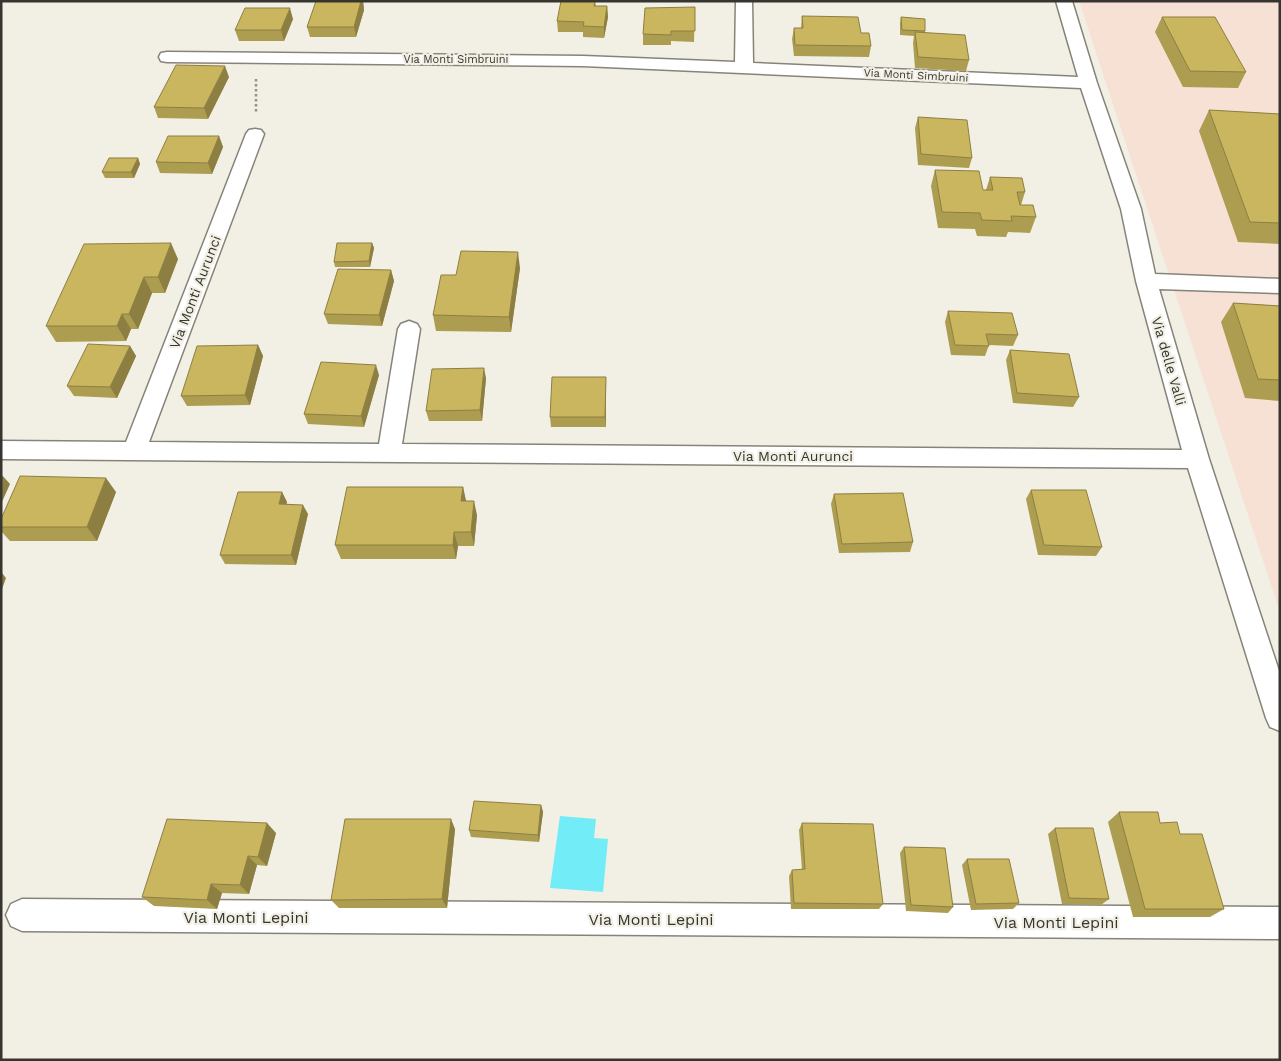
<svg xmlns="http://www.w3.org/2000/svg" width="1281" height="1061" viewBox="0 0 1281 1061" font-family="'Work Sans',sans-serif">
<style>
.industrial{fill:#f7e0d4}
.water{fill:#72edf7}
.lines{fill:none;stroke-linecap:round;stroke-linejoin:round}
.minor-casing{stroke:#868479;stroke-width:3}
.path{stroke:#929088;stroke-width:2.5;stroke-dasharray:2.5 2.5;stroke-linecap:butt}
.minor{fill:#fff;fill-rule:evenodd}
.wall{fill:#ad9d51}
.shaded-wall{fill:#8d7f42}
.building{fill:#c9b65e;stroke:#8d7f42}
.labels{text-anchor:middle;stroke-width:4.5;stroke-linejoin:round;paint-order:stroke}
.far-street-label{font-size:11px;fill:#363530;stroke:#f2efe4}
.street-label{font-size:14px;fill:#363530;stroke:#f2efe4}
.near-street-label{font-size:16px;fill:#363530;stroke:#f2efe4}
</style>
<rect width="100%" height="100%" fill="#f2efe4"/>
<path class="industrial" d="M 1079,1 L 1280,1 L 1280,612 Z"/>
<path class="water" d="M 560,816 L 596,819 L 594,838 L 608,839 L 603,892 L 550,888 Z"/>
<g class="lines">
<g class="minor-casing">
<path id="minor" d="M 736,1 L 752,1 L 753,63 L 1078,77 L 1056,1 L 1072,1 L 1097,83 L 1141,209 L 1155,274 L 1280,279 L 1280,293 L 1159,289 L 1209,459 L 1280,674 L 1280,731 L 1270,727 L 1266,718 L 1188,468 L 1,459 L 1,441 L 126,442 L 246,134 L 249,130 L 255,129 L 261,130 L 264,134 L 149,442 L 379,444 L 398,329 L 401,324 L 409,321 L 417,324 L 420,329 L 402,444 L 1182,450 L 1136,281 L 1121,209 L 1081,88 L 583,66 L 167,62 L 161,61 L 159,57 L 161,53 L 167,52 L 583,56 L 735,62 Z
M 22,899 L 1280,907 L 1280,939 L 22,931 L 11,926 L 6,915 L 11,904 Z"/>
</g>
<path class="path" d="M 256,79 L 256,113"/>
<use href="#minor" class="minor"/>
</g>
<path class="wall" d="M 316,1 L 363,1 L 364,10 L 356,37 L 310,37 L 307,27 Z
M 595,1 L 596,6 L 607,6 L 608,17 L 604,38 L 583,37 L 583,32 L 558,32 L 557,21 Z
M 695,7 L 694,42 L 671,41 L 671,45 L 643,45 L 643,34 Z
M 802,16 L 861,33 L 871,46 L 869,57 L 794,56 L 792,39 L 794,28 L 801,28 Z
M 901,17 L 925,31 L 925,33 L 969,60 L 966,71 L 915,68 L 913,43 L 914,36 L 900,35 L 900,23 Z
M 1162,17 L 1246,72 L 1238,88 L 1183,87 L 1155,32 Z
M 293,19 L 284,41 L 239,41 L 235,30 Z
M 229,77 L 208,119 L 158,118 L 154,107 Z
M 1209,110 L 1280,114 L 1280,244 L 1238,242 L 1199,131 Z
M 918,117 L 972,158 L 969,168 L 918,165 L 915,128 Z
M 219,136 L 223,147 L 212,174 L 160,173 L 156,162 Z
M 138,158 L 140,164 L 134,178 L 105,178 L 102,172 Z
M 935,170 L 983,190 L 986,190 L 990,177 L 1025,192 L 1021,205 L 1036,217 L 1030,233 L 1008,232 L 1006,237 L 977,236 L 975,229 L 938,228 L 931,186 Z
M 372,243 L 374,248 L 370,267 L 335,267 L 334,262 Z
M 178,259 L 165,293 L 152,293 L 138,329 L 131,329 L 126,341 L 56,342 L 46,326 Z
M 520,268 L 511,332 L 436,331 L 433,315 L 456,275 Z
M 391,270 L 394,281 L 382,326 L 328,324 L 324,314 Z
M 1233,303 L 1280,306 L 1280,401 L 1245,398 L 1221,322 Z
M 948,311 L 1018,335 L 1013,346 L 989,345 L 985,356 L 951,355 L 945,322 Z
M 258,345 L 263,356 L 250,405 L 187,406 L 181,396 Z
M 130,346 L 136,356 L 117,398 L 74,396 L 67,386 Z
M 1010,350 L 1079,397 L 1073,407 L 1013,403 L 1006,360 Z
M 379,375 L 364,427 L 308,424 L 304,414 Z
M 606,377 L 606,427 L 551,427 L 550,417 Z
M 486,378 L 482,421 L 429,421 L 426,411 Z
M 463,487 L 466,501 L 477,515 L 474,546 L 458,546 L 456,559 L 341,559 L 335,545 Z
M 1031,490 L 1102,547 L 1096,556 L 1038,555 L 1026,499 Z
M 116,492 L 97,541 L 10,541 L 1,531 L 1,519 Z
M 282,492 L 287,502 L 286,504 L 308,514 L 296,565 L 225,564 L 220,555 Z
M 834,494 L 913,542 L 910,552 L 839,553 L 831,504 Z
M 541,805 L 543,812 L 539,842 L 471,837 L 469,830 Z
M 1119,812 L 1160,823 L 1224,909 L 1210,917 L 1133,917 L 1108,822 Z
M 802,823 L 883,904 L 879,909 L 791,909 L 789,876 L 792,870 L 802,870 L 799,830 Z
M 1055,828 L 1109,899 L 1101,905 L 1062,904 L 1048,834 Z
M 455,829 L 447,908 L 339,908 L 331,900 Z
M 276,833 L 267,866 L 257,865 L 249,894 L 222,893 L 217,909 L 154,906 L 142,897 Z
M 904,847 L 953,907 L 948,913 L 906,911 L 900,853 Z
M 967,859 L 1019,903 L 1013,909 L 971,910 L 962,865 Z"/>
<path class="shaded-wall" d="M 361,1 L 363,1 L 364,10 L 356,37 L 354,27 Z
M 607,6 L 608,17 L 604,38 L 604,27 Z
M 290,8 L 293,19 L 284,41 L 281,30 Z
M 225,66 L 229,77 L 208,119 L 204,108 Z
M 219,136 L 223,147 L 212,174 L 208,163 Z
M 138,158 L 140,164 L 134,178 L 131,172 Z
M 171,243 L 178,259 L 165,293 L 158,277 Z
M 372,243 L 374,248 L 370,267 L 369,261 Z
M 518,252 L 520,268 L 511,332 L 509,317 Z
M 391,270 L 394,281 L 382,326 L 379,315 Z
M 144,277 L 152,293 L 138,329 L 129,314 Z
M 122,314 L 131,329 L 126,341 L 117,326 Z
M 258,345 L 263,356 L 250,405 L 245,395 Z
M 130,346 L 136,356 L 117,398 L 110,387 Z
M 376,365 L 379,375 L 364,427 L 361,416 Z
M 484,368 L 486,378 L 482,421 L 480,410 Z
M 606,377 L 606,427 L 605,417 Z
M 1,474 L 10,484 L 1,504 Z
M 106,478 L 116,492 L 97,541 L 87,527 Z
M 463,487 L 466,501 L 461,501 Z
M 282,492 L 287,502 L 284,514 L 279,504 Z
M 474,501 L 477,515 L 474,546 L 471,532 Z
M 303,505 L 308,514 L 296,565 L 291,555 Z
M 454,532 L 458,546 L 456,559 L 453,545 Z
M 2,573 L 6,578 L 1,592 L 1,575 Z
M 541,805 L 543,812 L 539,842 L 538,835 Z
M 451,819 L 455,829 L 447,908 L 442,899 Z
M 267,823 L 276,833 L 267,866 L 258,857 Z
M 248,856 L 257,865 L 249,894 L 240,885 Z
M 211,884 L 222,893 L 217,909 L 207,900 Z"/>
<path class="building" d="M 316,1 L 361,1 L 354,27 L 307,27 Z
M 561,1 L 595,1 L 594,6 L 607,6 L 604,27 L 583,26 L 584,22 L 557,21 Z
M 695,7 L 695,31 L 671,31 L 671,35 L 643,34 L 645,8 Z
M 245,8 L 290,8 L 281,30 L 235,30 Z
M 802,16 L 858,17 L 861,33 L 869,33 L 871,46 L 795,45 L 794,28 L 803,28 Z
M 901,17 L 925,19 L 925,31 L 902,30 Z
M 1162,17 L 1215,17 L 1246,72 L 1190,71 Z
M 915,32 L 965,35 L 969,60 L 918,57 Z
M 176,65 L 225,66 L 204,108 L 154,107 Z
M 1209,110 L 1280,114 L 1280,223 L 1250,222 Z
M 918,117 L 967,120 L 972,158 L 921,154 Z
M 168,136 L 219,136 L 208,163 L 156,162 Z
M 109,158 L 138,158 L 131,172 L 102,172 Z
M 935,170 L 979,171 L 983,190 L 993,190 L 990,177 L 1022,178 L 1025,192 L 1017,192 L 1020,205 L 1033,205 L 1036,217 L 1011,216 L 1012,221 L 982,220 L 980,213 L 942,212 Z
M 171,243 L 158,277 L 144,277 L 129,314 L 122,314 L 117,326 L 46,326 L 84,244 Z
M 337,243 L 372,243 L 369,261 L 334,262 Z
M 461,251 L 518,252 L 509,317 L 433,315 L 441,275 L 456,275 Z
M 338,269 L 391,270 L 379,315 L 324,314 Z
M 1233,303 L 1280,306 L 1280,380 L 1258,379 Z
M 948,311 L 1012,313 L 1018,335 L 986,334 L 989,346 L 955,345 Z
M 88,344 L 130,346 L 110,387 L 67,386 Z
M 258,345 L 245,395 L 181,396 L 197,346 Z
M 1010,350 L 1069,354 L 1079,397 L 1017,393 Z
M 321,362 L 376,365 L 361,416 L 304,414 Z
M 484,368 L 480,410 L 426,411 L 432,369 Z
M 552,377 L 606,377 L 605,417 L 550,417 Z
M 20,476 L 106,478 L 87,527 L 1,527 L 1,519 Z
M 347,487 L 463,487 L 461,501 L 474,501 L 471,532 L 454,532 L 453,545 L 335,545 Z
M 1031,490 L 1086,490 L 1102,547 L 1044,545 Z
M 238,492 L 282,492 L 279,504 L 303,505 L 291,555 L 220,555 Z
M 903,493 L 913,542 L 842,544 L 834,494 Z
M 474,801 L 541,805 L 538,835 L 469,830 Z
M 1119,812 L 1158,812 L 1160,823 L 1177,822 L 1180,834 L 1202,834 L 1224,909 L 1145,909 Z
M 167,819 L 267,823 L 258,857 L 248,856 L 240,885 L 211,884 L 207,900 L 142,897 Z
M 345,819 L 451,819 L 442,899 L 331,900 Z
M 802,823 L 873,824 L 883,904 L 794,903 L 792,870 L 805,869 Z
M 1055,828 L 1093,828 L 1109,899 L 1069,898 Z
M 904,847 L 945,848 L 953,907 L 911,905 Z
M 967,859 L 1009,859 L 1019,903 L 976,904 Z"/>
<g class="labels">
<g class="far-street-label">
<text x="456" y="63">Via Monti Simbruini</text>
<text transform="translate(916 75) rotate(3)" y="4">Via Monti Simbruini</text>
</g>
<g class="street-label">
<text transform="translate(195 292) rotate(-69)" y="5">Via Monti Aurunci</text>
<text transform="translate(1169 361) rotate(74)" y="5">Via delle Valli</text>
<text x="793" y="461">Via Monti Aurunci</text>
</g>
<g class="near-street-label">
<text x="246" y="923">Via Monti Lepini</text>
<text x="651" y="925">Via Monti Lepini</text>
<text x="1056" y="928">Via Monti Lepini</text>
</g>
</g>
<rect width="1281" height="1061" fill="none" stroke="#363530" stroke-width="5"/>
</svg>
